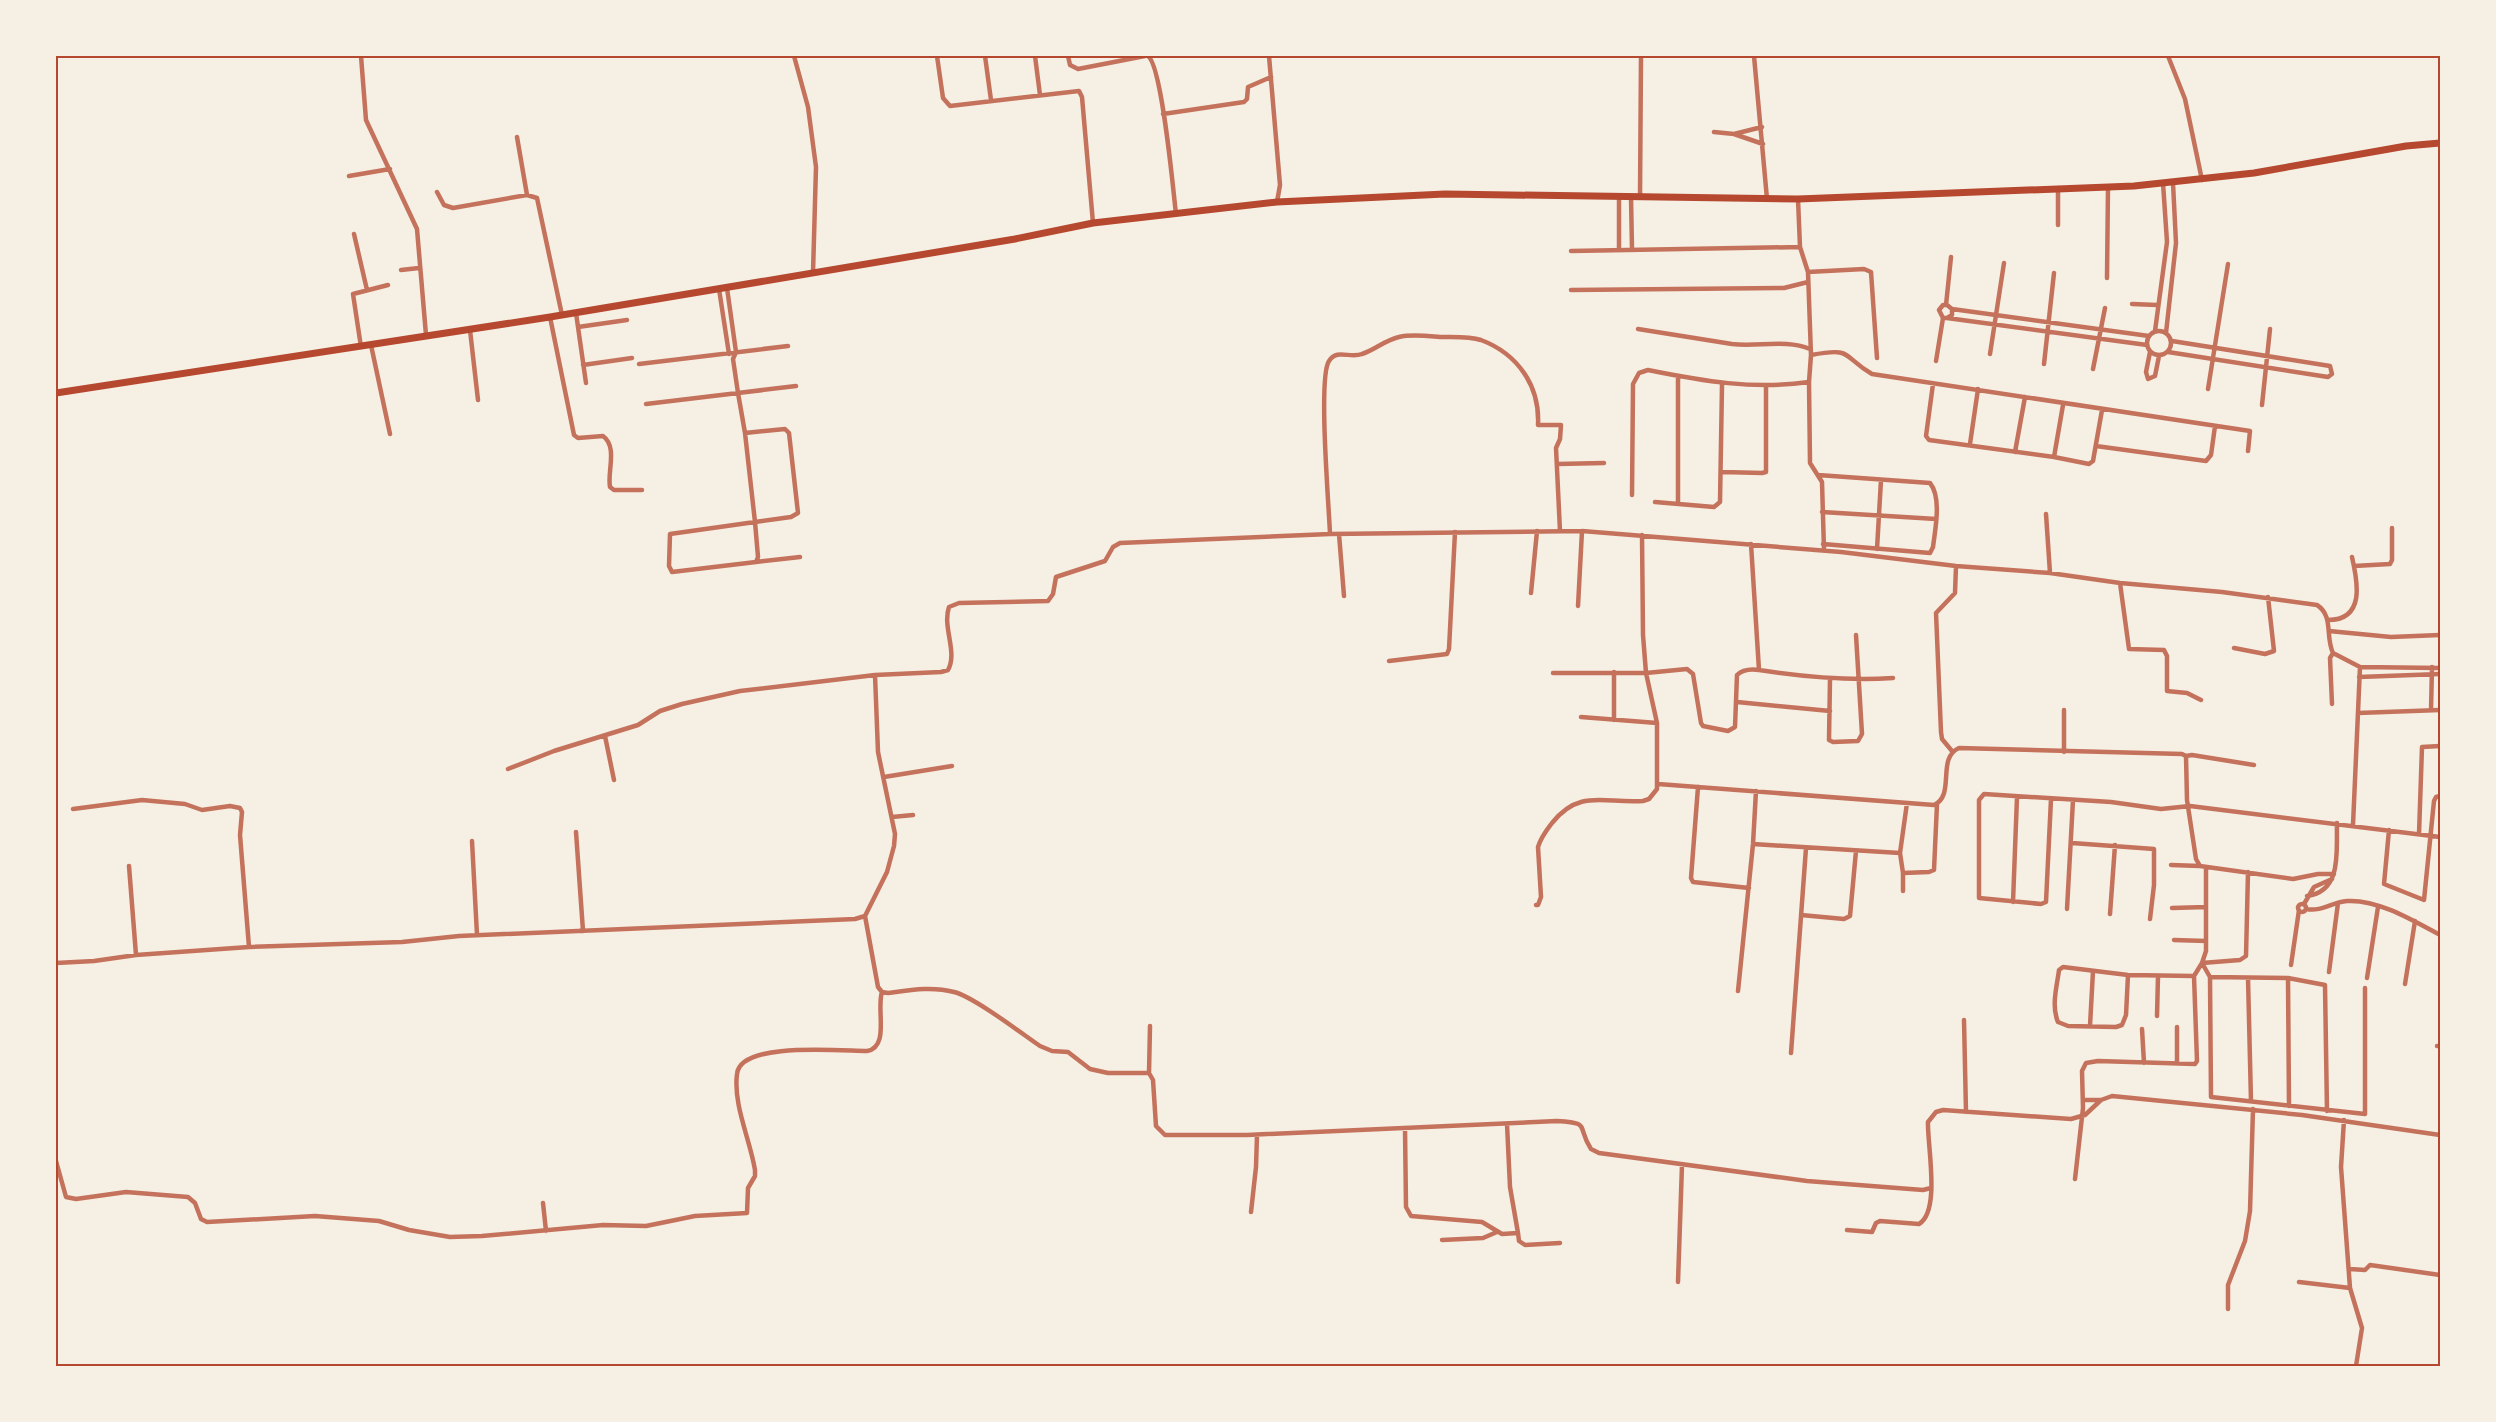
<svg xmlns="http://www.w3.org/2000/svg" width="2496" height="1422" viewBox="0 0 2496 1422" font-family="Barlow,sans-serif">
<style>
.lines{fill:none;stroke-linecap:round;stroke-linejoin:round}
.minor{stroke:#c5725c;stroke-width:4.5}
.primary{stroke:#b5482f;stroke-width:7}
.neatline{fill:none;stroke:#b5482f;stroke-width:2}
</style>
<rect width="100%" height="100%" fill="#f6efe4"/>
<g class="lines">
<path class="minor" d="M 361,56 L 366,120 L 417,229 L 426,335
M 794,56 L 808,107 L 816,167 L 813,273
M 937,56 L 943,98 L 950,106 L 1079,91 L 1082,97 L 1093,223
M 985,56 L 991,100
M 1035,56 L 1040,95
M 1068,56 L 1070,65 L 1078,69 L 1145,56
M 1148,56 C 1162,66 1173,189 1176,214
M 1269,56 L 1280,185 L 1277,202
M 1754,56 L 1767,199
M 2168,56 L 2185,99 L 2202,180
M 1163,114 L 1244,102 L 1247,99 L 1248,87 L 1271,77
M 1714,132 L 1734,134 L 1763,144
M 1734,134 L 1762,127
M 517,137 L 527,195
M 349,176 L 390,169
M 2058,188 L 2058,225
M 437,192 L 444,205 L 453,208 L 527,195 L 537,198 L 562,315
M 1619,197 L 1619,249
M 1631,197 L 1632,249
M 1640,197 L 1641,56
M 1798,199 L 1800,247 L 1808,272 L 1811,355 L 1809,382 L 1810,463 L 1822,482 L 1824,550
M 354,234 L 367,290
M 1571,251 L 1800,247
M 401,270 L 419,268
M 1808,272 L 1864,269 L 1871,272 L 1877,358
M 2107,278 L 2108,187
M 719,289 L 729,354
M 1571,290 L 1784,288 L 1808,282
M 2132,304 L 2157,305
M 1946,305 L 1951,257
M 1952,309 L 2149,336
M 576,313 L 586,383
M 550,317 L 574,435 L 578,438 L 603,436 C 618,447 607,472 610,487 L 614,490 L 642,490
M 1947,318 L 2147,345
M 578,327 L 627,320
M 1638,329 L 1732,344 C 1758,347 1786,339 1810,349
M 470,330 L 478,400
M2147 343a12 12 0 1 1 24 0a12 12 0 1 1-24 0Z
M 2155,331 L 2167,242 L 2163,183
M 2166,333 L 2176,243 L 2173,183
M 371,345 L 390,434
M 361,347 L 353,294 L 388,285
M 2150,352 L 2146,372 L 2148,379 L 2155,376 L 2159,356
M 2168,352 L 2328,377 L 2332,374 L 2330,366 L 2172,341
M 1990,354 L 2004,263
M 1811,355 C 1854,347 1841,356 1872,374 L 2250,431 L 2248,451
M 1936,361 L 1943,318 L 1939,310 L 1943,305 L 1947,305 L 1952,309 L 1952,315 L 1947,318 L 1943,318
M 639,364 L 788,346
M 2044,364 L 2054,273
M 583,365 L 632,358
M 2093,369 L 2105,308
M 1933,384 L 1926,436 L 1929,440 L 2054,457 L 2089,464 L 2093,461 L 2102,410
M 2208,389 L 2228,264
M 646,404 L 738,393 L 733,359 L 736,352 L 727,288
M 2262,405 L 2270,329
M 745,433 L 755,522 L 670,534 L 669,566 L 672,572 L 756,562 L 758,557 L 755,522 L 791,517 L 798,513 L 789,433 L 785,429 L 745,433 L 738,393 L 796,386
M 1970,444 L 1978,389
M 2096,446 L 2206,461 L 2211,455 L 2215,426
M 2015,452 L 2025,397
M 2054,457 L 2063,405
M 1557,464 L 1604,463
M 1722,472 L 1762,473 L 1766,472 L 1766,386
M 1818,475 L 1930,483 C 1942,498 1935,530 1933,547 L 1930,553 L 1823,544
M 1632,495 L 1633,384 L 1639,373 L 1648,370 C 1702,381 1754,390 1809,382
M 1655,502 L 1714,507 L 1720,502 L 1722,385
M 1678,503 L 1678,376
M 1822,512 L 1936,519
M 2046,514 L 2050,573
M 1330,534 C 1329,507 1318,377 1329,361 C 1337,348 1350,359 1362,354 C 1375,350 1385,340 1399,337 C 1412,334 1427,336 1440,337 C 1453,337 1469,336 1481,340 C 1518,354 1540,386 1538,425 L 1561,425 L 1560,439 L 1556,448 L 1560,531
M 1339,534 L 1344,596
M 1751,544 L 1759,670
M 1877,549 L 1881,480
M 756,562 L 800,557
M 2354,566 L 2390,564 L 2392,560 L 2392,528
M 2120,583 L 2129,649 L 2164,650 L 2167,656 L 2167,691 L 2187,693 L 2201,700
M 1531,593 L 1537,531
M 1578,606 L 1582,531
M 2328,620 C 2365,620 2358,583 2352,557
M 2329,631 L 2391,637 L 2440,635
M 2234,648 L 2265,654 L 2274,651 L 2268,597
M 1389,661 L 1447,654 L 1449,649 L 1455,532
M 2360,667 L 2440,668
M 1614,672 L 1614,720
M 1553,673 L 1646,673 L 1687,669 L 1693,674 L 1701,723 L 1703,726 L 1728,731 L 1735,727 L 1737,675 C 1743,669 1751,669 1759,670 C 1804,677 1847,681 1893,678
M 2359,677 L 2440,674
M 1830,679 L 1829,740 L 1833,742 L 1858,741 L 1862,734 L 1856,635
M 1737,702 L 1830,711
M 2332,704 L 2330,658 L 2333,653
M 2431,710 L 2432,667
M 2358,713 L 2440,710
M 1581,717 L 1657,723
M 605,736 L 614,780
M 1952,751 L 1942,739 L 1941,732 L 1936,613 L 1955,593 L 1956,566
M 2064,752 L 2064,710
M 2186,756 L 2192,755 L 2254,765
M 508,769 L 554,751 L 638,725 L 660,711 L 682,704 L 740,691 L 875,675
M 884,777 L 952,766
M 1658,784 L 1934,805 C 1956,795 1936,758 1959,748 L 2182,754 L 2186,756 L 2187,800 L 2196,859 L 2200,866 L 2293,879 L 2318,874 L 2334,874
M 1698,787 L 1691,878 L 1693,882 L 1749,888
M 2051,799 L 2046,902 L 2041,904 L 1979,898 L 1979,800 L 1984,794 L 2111,802 L 2161,809 L 2190,806 L 2440,837
M 1907,803 L 1900,853 L 1903,873 L 1929,872 L 1934,870 L 1937,804
M 73,809 L 142,800 L 185,804 L 202,810 L 230,806 L 240,808 L 242,812 L 240,835 L 249,947
M 892,817 L 913,815
M 2389,830 L 2384,884 L 2424,900 L 2434,801 L 2436,797 L 2440,796
M 576,832 L 583,931
M 2419,834 L 2422,747 L 2440,746
M 472,841 L 477,935
M 2072,843 L 2154,849 L 2154,885 L 2150,919
M 1753,844 L 1900,853
M 2171,865 L 2200,866
M 129,866 L 136,955
M 2248,872 L 2246,956 L 2240,960 L 2202,963 L 2210,977 L 2211,1097 L 2365,1114 L 2365,988
M 1903,891 L 1903,873
M 2307,896 C 2343,891 2336,850 2337,823
M 2013,902 L 2017,797
M 2304,904 L 2314,887 L 2332,879
M2298 908a4 4 0 1 1 8 0a4 4 0 1 1-8 0Z
M 1536,905 L 1538,905 L 1541,897 L 1538,847 C 1541,837 1546,831 1552,823 C 1580,788 1605,804 1643,801 L 1649,799 L 1657,789 L 1657,723 L 1646,673 L 1643,635 L 1642,535
M 2172,908 L 2206,907
M 2067,909 L 2073,800
M 2306,909 C 2322,912 2332,902 2347,901 C 2378,899 2414,921 2440,935
M 2110,914 L 2115,845
M 1801,915 L 1844,919 L 1850,916 L 1856,851
M 2174,940 L 2206,941
M 56,963 L 94,961 L 136,955 L 249,947 L 402,942 L 459,936 L 855,919 L 865,916
M 2291,965 L 2299,910
M 2329,972 L 2338,903
M 2128,975 L 2126,1015 L 2122,1025 L 2116,1027 L 2068,1026 L 2058,1022 C 2051,1006 2057,986 2059,970 L 2063,967 L 2128,975 L 2194,976
M 2210,977 L 2288,978 L 2325,985 L 2327,1111
M 2248,978 L 2251,1101
M 2288,978 L 2289,1106
M 2367,978 L 2378,907
M 2405,984 L 2415,921
M 1738,991 L 1753,844 L 1756,791
M 2157,1016 L 2158,976
M 1964,1020 L 1966,1112
M 2090,1026 L 2093,971
M 2177,1027 L 2177,1063
M 2142,1029 L 2144,1063
M 2437,1046 L 2440,1046
M 1791,1053 L 1806,848
M 1149,1073 L 1150,1026
M 2084,1100 L 2101,1100
M 2344,1120 L 2341,1167 L 2350,1288 L 2362,1328 L 2356,1366
M 1405,1128 L 1406,1207 L 1411,1216 L 1482,1222 L 1502,1234 L 1518,1233 L 1510,1187 L 1507,1124
M 56,1161 L 66,1197 L 76,1199 L 126,1192 L 188,1197 L 195,1203 L 201,1219 L 207,1222 L 315,1216 L 379,1221 L 409,1230 L 450,1237 L 482,1236 L 603,1225 L 646,1226 L 695,1216 L 747,1213 L 748,1188 L 755,1176 L 755,1170 C 750,1139 733,1105 737,1074 C 740,1041 842,1051 867,1051 C 890,1047 876,1009 882,992
M 2075,1179 L 2083,1108 L 2082,1071 L 2086,1063 L 2098,1061 L 2195,1064 L 2197,1061 L 2194,976 L 2202,963 L 2206,951 L 2206,868
M 1931,1188 L 1923,1190 L 1807,1181 L 1599,1153 L 1591,1149 C 1576,1126 1592,1123 1557,1121 L 1247,1135 L 1165,1135 L 1156,1126 L 1153,1080 L 1149,1073 L 1108,1073 L 1090,1069 L 1068,1052 L 1052,1051 L 1040,1046 C 1021,1033 974,997 954,992 C 932,986 910,990 888,993 L 882,992 L 878,987 L 865,916 L 887,872 L 894,846 L 895,834 L 878,752 L 875,675 L 941,672 L 948,670 C 958,652 942,627 949,607 L 959,603 L 1048,601 L 1053,594 L 1056,577 L 1105,561 L 1113,547 L 1120,543 L 1330,534 L 1582,531 L 1841,552 L 1956,566 L 2050,573 L 2120,583 L 2222,592 L 2317,605 C 2334,616 2325,637 2333,653 L 2360,667 L 2353,825
M 543,1203 L 546,1231
M 1251,1212 L 1256,1167 L 1257,1135
M 1847,1230 L 1872,1232 L 1876,1223 L 1880,1221 L 1919,1224 C 1941,1211 1927,1144 1928,1122 L 1936,1112 L 1943,1110 L 2071,1119 L 2085,1115 L 2101,1100 L 2112,1096 L 2302,1115 L 2440,1135
M 1518,1233 L 1519,1241 L 1525,1245 L 1560,1243
M 1442,1240 L 1483,1238 L 1497,1232
M 2350,1269 L 2365,1270 L 2370,1265 L 2440,1275
M 1678,1282 L 1682,1165
M 2299,1282 L 2350,1288
M 2228,1309 L 2228,1285 L 2245,1241 L 2250,1211 L 2253,1109"/>
<path class="primary" d="M 56,393 L 550,317 L 1015,239 L 1093,223 L 1277,202 L 1445,194 L 1798,199 L 2134,186 L 2254,173 L 2406,146 L 2440,143"/>
</g>
<rect width="2496" height="1422" fill="none" stroke="#f6efe4" stroke-width="114"/>
<rect x="57" y="57" width="2382" height="1308" class="neatline"/>
</svg>
